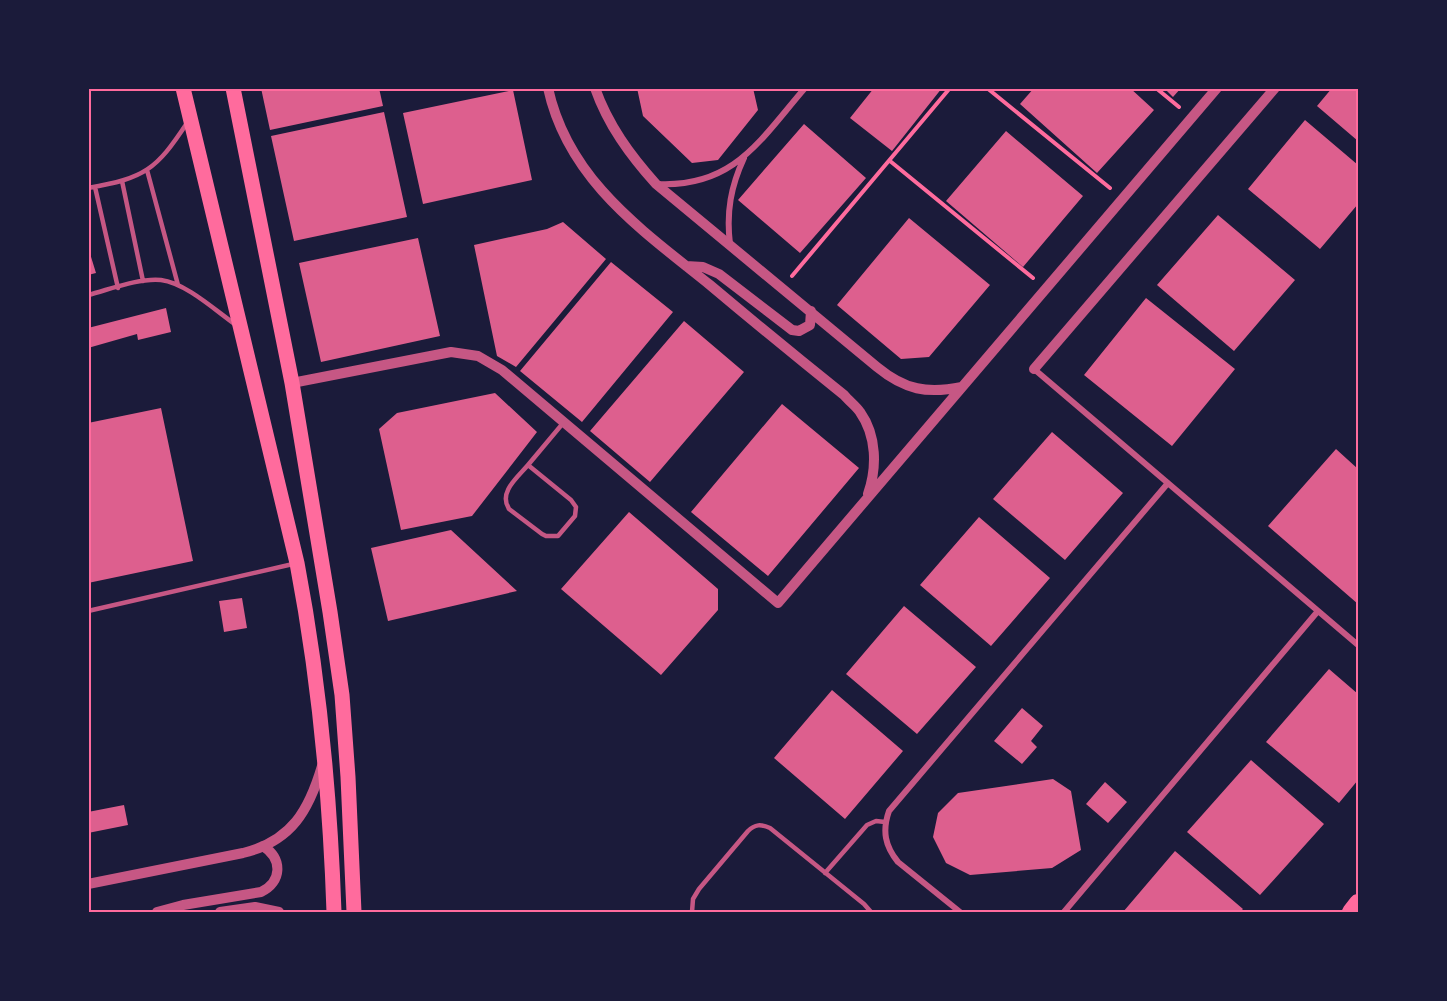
<svg xmlns="http://www.w3.org/2000/svg" width="1447" height="1001" viewBox="0 0 1447 1001" font-family="'Sofia Sans Condensed',sans-serif">
<style>
.building{fill:#dd5f8e}
.lines{fill:none;stroke-linecap:round;stroke-linejoin:round}
.path{stroke:#ff6b9d;stroke-width:4}
.service{stroke:#c65784;stroke-width:4.5}
.minor{stroke:#c65784;stroke-width:6}
.tertiary{stroke:#c65784;stroke-width:10}
.primary{stroke:#ff6b9d;stroke-width:15}
.motorway{stroke:#ff6b9d;stroke-width:18}
.neatline{fill:none;stroke:#ff6b9d;stroke-width:2}
</style>
<rect width="100%" height="100%" fill="#1b1b3a"/>
<path class="building" d="M 261,88 L 379,88 L 383,106 L 270,130 Z
M 637,88 L 753,88 L 758,110 L 718,160 L 692,163 L 643,116 Z
M 874,88 L 942,88 L 892,151 L 850,118 Z
M 1034,88 L 1130,88 L 1154,110 L 1097,173 L 1020,104 Z
M 1164,88 L 1181,88 L 1173,97 Z
M 1332,88 L 1358,88 L 1358,141 L 1317,106 Z
M 513,90 L 532,180 L 423,204 L 403,113 Z
M 384,112 L 407,217 L 294,241 L 271,136 Z
M 1305,120 L 1358,165 L 1358,204 L 1320,249 L 1248,189 Z
M 804,124 L 866,178 L 800,253 L 738,200 Z
M 1006,131 L 1083,196 L 1023,267 L 946,201 Z
M 1218,215 L 1295,280 L 1234,351 L 1157,285 Z
M 909,218 L 990,285 L 929,357 L 901,359 L 837,305 Z
M 563,222 L 606,259 L 516,367 L 497,356 L 474,245 L 547,229 Z
M 418,238 L 440,336 L 321,362 L 299,263 Z
M 88,247 L 96,273 L 88,275 Z
M 611,262 L 673,312 L 582,422 L 520,371 Z
M 1146,298 L 1235,369 L 1172,446 L 1084,375 Z
M 166,308 L 171,332 L 138,340 L 137,334 L 88,348 L 88,328 Z
M 684,321 L 744,372 L 650,482 L 590,431 Z
M 495,393 L 537,432 L 472,516 L 401,530 L 379,429 L 397,413 Z
M 782,404 L 859,468 L 768,576 L 691,512 Z
M 161,408 L 193,561 L 88,583 L 88,423 Z
M 1052,432 L 1123,493 L 1065,560 L 993,499 Z
M 1336,449 L 1358,469 L 1358,604 L 1268,526 Z
M 629,512 L 718,589 L 718,610 L 661,675 L 561,589 Z
M 979,517 L 1050,578 L 991,646 L 920,585 Z
M 451,530 L 517,591 L 388,621 L 371,548 Z
M 242,598 L 247,628 L 224,632 L 219,601 Z
M 904,606 L 976,667 L 917,734 L 846,674 Z
M 1329,669 L 1358,694 L 1358,780 L 1339,803 L 1266,742 Z
M 832,690 L 903,751 L 845,819 L 774,758 Z
M 1022,708 L 1043,726 L 1031,741 L 1037,747 L 1022,764 L 994,741 Z
M 1251,760 L 1324,824 L 1260,895 L 1187,832 Z
M 1053,779 L 1071,791 L 1081,850 L 1052,868 L 970,875 L 946,863 L 933,837 L 938,813 L 958,793 Z
M 1105,782 L 1127,802 L 1108,823 L 1086,804 Z
M 124,805 L 128,825 L 88,833 L 88,812 Z
M 1175,851 L 1243,909 L 1240,912 L 1123,912 Z"/>
<g class="lines">
<path class="path" d="M 987,88 L 1110,188
M 1156,88 L 1179,107
M 890,161 L 1033,278
M 792,276 L 950,88"/>
<path class="service" d="M 147,170 L 178,285
M 122,181 L 143,281
M 95,187 L 118,288
M 88,188 C 145,178 156,170 187,123
M 88,295 C 111,289 138,278 161,280 C 186,283 216,311 236,325
M 528,465 L 571,500 L 576,507 L 575,516 L 558,536 L 546,536 L 542,534 L 509,509 C 498,492 518,477 528,465 Z
M 528,465 L 564,422
M 88,611 L 293,564
M 825,873 L 867,825 L 876,821 L 885,822
M 692,912 L 693,899 L 699,889 L 748,831 C 755,824 761,824 770,828 L 864,904 L 871,912"/>
<path class="minor" d="M 657,184 C 734,188 760,140 805,88
M 730,244 C 726,212 731,186 744,158
M 1034,369 L 1358,645
M 960,912 L 898,862 C 885,846 882,831 889,811 L 1168,483
M 1064,912 L 1318,611"/>
<path class="tertiary" d="M 548,88 C 568,180 642,230 710,285 C 754,322 799,359 844,395 C 849,401 856,406 860,412 C 877,436 877,468 868,494
M 595,88 C 608,125 630,155 656,184 L 877,367 C 905,390 927,394 962,387
M 686,266 L 703,267 L 719,274 L 792,330 L 799,331 L 810,325 L 811,311
M 1034,369 L 1275,88
M 292,383 L 451,352 L 478,356 L 502,370 L 778,603 L 1217,88
M 88,884 L 243,853 C 292,841 309,810 322,766
M 157,912 L 183,905 L 261,892 C 282,882 283,859 263,846
M 220,912 L 255,907 L 279,912"/>
<path class="primary" d="M 183,88 L 297,563 C 319,678 330,795 334,912
M 233,88 L 292,383 L 330,612 L 342,695 L 348,777 L 354,912"/>
<path class="motorway" d="M 1351,912 L 1358,903"/>
</g>
<rect width="1447" height="1001" fill="none" stroke="#1b1b3a" stroke-width="180"/>
<rect x="90" y="90" width="1267" height="821" class="neatline"/>
</svg>
